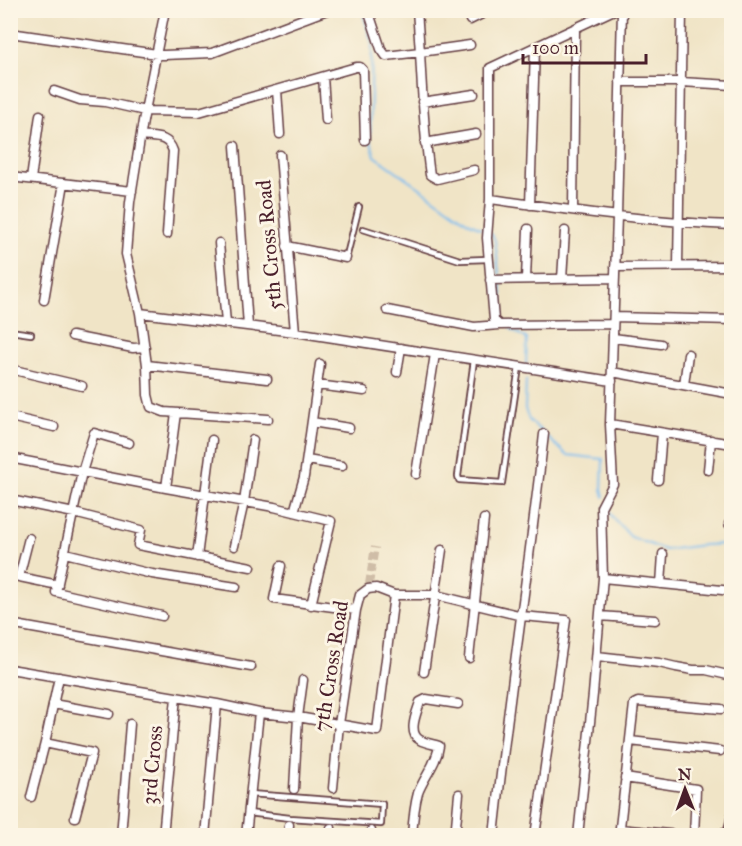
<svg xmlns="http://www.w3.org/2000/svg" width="742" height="846" viewBox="0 0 742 846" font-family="'IM FELL Great Primer',serif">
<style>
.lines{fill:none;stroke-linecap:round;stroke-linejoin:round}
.stream{stroke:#79bcef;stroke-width:2}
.street-tunnel{stroke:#cfbda7;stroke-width:8;stroke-dasharray:8 4;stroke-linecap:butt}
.lane-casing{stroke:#633d42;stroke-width:8}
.street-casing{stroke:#633d42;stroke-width:11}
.lane{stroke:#fff;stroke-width:4.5}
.street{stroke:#fff;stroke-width:8}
.labels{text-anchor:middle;stroke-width:6;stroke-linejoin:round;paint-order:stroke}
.street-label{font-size:21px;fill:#4a1f2b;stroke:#fcf5e5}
</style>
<rect width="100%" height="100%" fill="#fcf5e5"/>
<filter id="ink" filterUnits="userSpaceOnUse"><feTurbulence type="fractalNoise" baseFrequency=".0167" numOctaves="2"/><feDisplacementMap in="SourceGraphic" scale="12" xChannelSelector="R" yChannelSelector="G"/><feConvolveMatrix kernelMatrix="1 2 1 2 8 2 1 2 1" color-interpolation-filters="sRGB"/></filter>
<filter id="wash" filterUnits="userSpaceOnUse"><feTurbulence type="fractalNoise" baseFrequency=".008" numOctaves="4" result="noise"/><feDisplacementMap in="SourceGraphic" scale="24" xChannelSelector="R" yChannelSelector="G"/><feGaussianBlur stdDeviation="1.35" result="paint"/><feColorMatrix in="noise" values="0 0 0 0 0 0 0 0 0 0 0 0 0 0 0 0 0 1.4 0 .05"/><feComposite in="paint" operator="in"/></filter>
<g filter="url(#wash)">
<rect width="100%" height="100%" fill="#f0e4c6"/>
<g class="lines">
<path class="stream" d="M 362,10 L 372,44 L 370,139 L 375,156 L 468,222 L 481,228
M 491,233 L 495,240 L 499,274
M 501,284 L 503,313
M 510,328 L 527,339 L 526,364
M 526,380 L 525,409 L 529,420 L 543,433
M 547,437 L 567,455 L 603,459 L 602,489 L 604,497
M 605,506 L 615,520 L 631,537 L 665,550 L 704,545 L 724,544 L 732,547"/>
</g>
</g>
<g filter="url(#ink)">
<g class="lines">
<path class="street-tunnel" d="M 369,584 L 375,547"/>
<g class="lane-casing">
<path id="lane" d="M 363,229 L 460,260 L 488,259
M 344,254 L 347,255 L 359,207
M 10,331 L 31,334
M 474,360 L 458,476 L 459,480 L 502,483 L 519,367
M 248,813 L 290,818 L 381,824 L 382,804 L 250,794"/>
</g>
<g class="street-casing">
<path id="street" d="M 165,10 L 143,121 L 130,202 L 126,254 L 140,313 L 147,365 L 148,395 L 151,407 L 164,412 L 268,419
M 368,10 L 381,49 L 386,56 L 420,52 L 417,10
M 470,20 L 490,10
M 10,33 L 164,55 L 212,53 L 327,10
M 470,45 L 420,52 C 422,93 424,134 430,175 L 437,179 L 474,170
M 323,77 L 326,120
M 620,82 L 681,82 L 732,85
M 277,90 L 280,134
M 54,91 L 80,100 L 105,102 L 145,111 L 199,112 L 356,67 L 360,67 L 363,70 L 365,140
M 422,102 L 474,94
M 141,136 C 155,138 168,135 173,151 L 167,234
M 425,143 L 476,134
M 235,146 L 248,326
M 280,155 L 295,332
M 732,170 L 732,184
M 10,177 L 132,191
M 31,179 L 40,115
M 490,199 C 570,210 650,222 732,225
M 530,205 L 535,48
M 573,210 L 575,29
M 219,243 L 226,323
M 287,246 L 346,258
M 678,266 L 682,10
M 615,267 L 732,266
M 526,279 L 528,229
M 562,279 L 565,231
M 490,280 L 615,278
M 44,300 L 64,183
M 387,310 L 474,327 L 499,325
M 140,313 L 295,332 L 612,381
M 614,317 L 732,320
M 613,324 L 499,325 L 494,320 L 487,238 L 490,199 L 490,68 L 614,10
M 72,336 L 133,348 L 145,347
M 613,338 L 661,344
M 147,365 L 267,379
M 10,369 L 82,386
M 397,372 L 401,348
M 612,372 L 732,394
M 317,385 L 364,391
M 684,385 L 688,354
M 10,417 L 54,427
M 312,422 L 349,428
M 610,424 L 732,444
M 129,443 L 94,433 L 82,472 L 56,592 L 162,616
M 10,458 L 166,488 L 274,507 L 331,521 L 311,605
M 307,460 L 342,466
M 708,470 L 711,440
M 416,474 L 435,354
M 658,480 L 662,433
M 166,488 L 176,413
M 10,500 L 74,513 L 141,530 L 138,545 L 251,567
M 294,512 L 304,477 L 320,364
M 729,524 L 732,524
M 234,546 L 244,502 L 253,440
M 65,553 L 152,574 L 236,587
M 197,557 L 212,440
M 281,566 L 274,599 L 356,610
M 10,575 L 58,585
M 19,577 L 29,538
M 603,578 L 732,591
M 661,584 L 663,554
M 600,616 L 655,620
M 10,624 L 251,667
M 597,656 L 659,663 L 676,667 L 693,670 L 706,670 L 732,676
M 469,658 L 484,519
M 10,669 L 217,704 L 259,713 L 298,717 L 377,731 L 394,595
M 424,672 L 442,550
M 53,704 L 109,714
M 630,741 L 720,751
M 45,743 L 92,753 L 75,817
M 625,778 L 696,789 L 694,836
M 333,788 L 339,724 L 356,610 L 360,595 L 368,589 L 376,588 L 394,595 L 436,595 L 522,616 L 566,620 L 535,836
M 294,789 L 298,717 L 303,680
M 31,797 L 45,743 L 59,677
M 620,829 L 688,836
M 121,836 L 130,724
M 163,836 L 176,697
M 205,836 L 217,704
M 246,836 L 259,713
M 288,836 L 289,825
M 330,836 L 331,828
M 371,836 L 371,831
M 412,836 C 413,821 414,807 418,793 C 424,777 437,763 439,746 C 433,744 425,743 420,740 C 407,733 417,712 420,702 L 426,699 L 458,704
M 455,836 L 459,794
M 494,836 C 508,701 529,568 544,434
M 578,836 L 593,694 L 603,578 L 601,507 L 613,484 L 610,424 L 617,216 L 622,10
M 619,836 L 634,704 L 638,702 L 721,709
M 699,836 L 728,833 L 732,815"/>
</g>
<use href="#lane" class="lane"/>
<use href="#street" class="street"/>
</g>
</g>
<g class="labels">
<g class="street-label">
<text transform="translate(269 245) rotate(-95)" y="7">5th Cross Road</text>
<text transform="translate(331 666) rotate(-81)" y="7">7th Cross Road</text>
<text transform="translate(152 765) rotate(-85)" y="7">3rd Cross</text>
</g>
</g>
<rect width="742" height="846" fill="none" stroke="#fcf5e5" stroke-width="36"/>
<g transform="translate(685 789) rotate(359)" stroke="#fcf5e5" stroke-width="4.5" paint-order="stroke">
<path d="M0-4.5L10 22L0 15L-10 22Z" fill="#4a1f2b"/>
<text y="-9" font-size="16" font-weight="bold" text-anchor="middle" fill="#4a1f2b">N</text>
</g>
<path d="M523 54v9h123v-9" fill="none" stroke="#4a1f2b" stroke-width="3"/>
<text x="532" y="54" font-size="18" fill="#4a1f2b" stroke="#fcf5e5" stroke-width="4.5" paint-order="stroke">100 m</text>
</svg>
